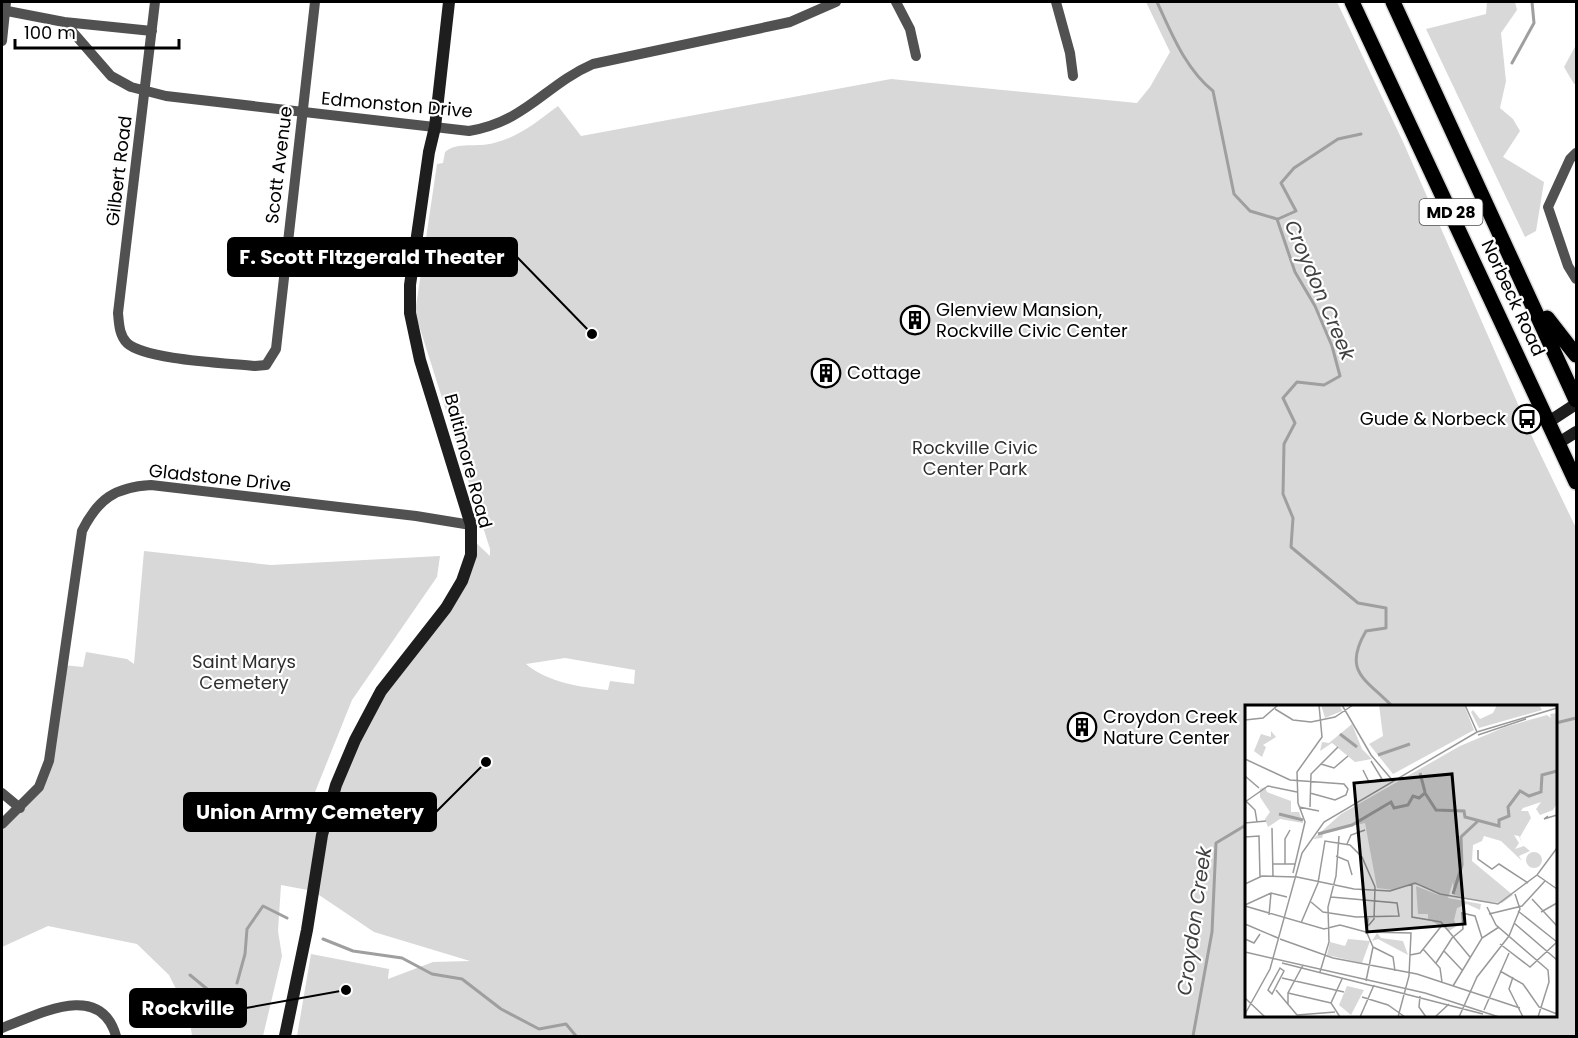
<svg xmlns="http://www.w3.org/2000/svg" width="1578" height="1038" viewBox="0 0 1578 1038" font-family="Poppins,sans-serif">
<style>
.green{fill:#d8d8d8;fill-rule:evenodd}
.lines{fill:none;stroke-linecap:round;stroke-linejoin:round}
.stream{stroke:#9f9f9f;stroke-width:3}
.primary-casing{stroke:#dbdbdb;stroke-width:18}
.street{stroke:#515151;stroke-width:10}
.secondary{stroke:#1e1e1e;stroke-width:12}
.primary{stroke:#000;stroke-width:15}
.labels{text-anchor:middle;stroke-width:4.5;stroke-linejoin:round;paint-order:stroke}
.shield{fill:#fff;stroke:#4c4c4c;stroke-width:1.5}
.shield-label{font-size:16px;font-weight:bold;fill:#000}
.street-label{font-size:18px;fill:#000;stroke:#fff}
.poi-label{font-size:18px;fill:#000;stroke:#fff;text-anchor:start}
.park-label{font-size:18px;fill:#2f2f2f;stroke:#fff}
.water-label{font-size:20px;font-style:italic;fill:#404040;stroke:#fff}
.inset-river{fill:none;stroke:#9f9f9f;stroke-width:3}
.inset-road{fill:none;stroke:#999;stroke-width:1.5}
.view{fill:#000;fill-opacity:0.15;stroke:#000;stroke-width:3}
.inset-edge{fill:none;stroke:#000;stroke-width:3}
.leader{fill:none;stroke:#000;stroke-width:2}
.callout-dot{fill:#000;stroke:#fff;stroke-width:2}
.callout{fill:#000;stroke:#000;stroke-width:2}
.callout-label{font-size:20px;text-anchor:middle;font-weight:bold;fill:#fff}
</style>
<rect width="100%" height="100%" fill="#fff"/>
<path class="green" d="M 1146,2 L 1337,2 L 1404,144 L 1535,443 L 1576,528 L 1576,1036 L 297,1036 L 311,954 L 389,969 L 388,979 L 433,962 L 470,961 L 374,932 L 313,891 L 281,885 L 278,931 L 282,956 L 263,1036 L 192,1036 L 189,1015 L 169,975 L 137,944 L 48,926 L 2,947 L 2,824 L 39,787 L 63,665 L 83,667 L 86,652 L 127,659 L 134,664 L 144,551 L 271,565 L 440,556 L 437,577 L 352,700 L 303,822 L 307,823 L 336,785 L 381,691 L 446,608 L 472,539 L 490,556 L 490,549 L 415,313 L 437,164 L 443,163 L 445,152 C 457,141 478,148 494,143 C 519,137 538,121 558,106 L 581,136 L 891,79 L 1137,103 L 1150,87 L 1170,52 ZM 565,658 L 635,670 L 634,684 L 610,681 L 608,690 C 580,687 549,683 526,664 ZM 1246,706 L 1556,706 L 1556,1016 L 1246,1016 Z
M 1487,2 L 1515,2 L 1517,10 L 1501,33 L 1506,81 L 1500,108 L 1513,119 L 1520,131 L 1503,157 L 1544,182 L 1536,231 L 1525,237 L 1426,29 L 1486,14 Z
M 1576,45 L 1576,83 L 1574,84 L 1564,67 Z"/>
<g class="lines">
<path class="stream" d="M 1157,2 C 1172,34 1185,68 1213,91 L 1234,194 L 1250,211 L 1277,219 L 1295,272 L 1315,306 L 1332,346 L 1340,376 L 1324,385 L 1297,382 L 1283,398 L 1295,423 L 1284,444 L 1283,494 L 1293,518 L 1291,547 L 1358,603 L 1386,608 L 1386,628 L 1366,631 C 1342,672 1366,679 1392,706
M 1512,63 L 1534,23 L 1532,2
M 1278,219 L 1296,211 L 1281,183 L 1294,168 L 1338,139 L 1361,134
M 1556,723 L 1576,718
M 323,939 L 353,951 L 402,958 L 432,974 L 462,979 L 501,1009 L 539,1029 L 566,1024 L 576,1036
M 190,975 L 212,993 L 229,1001
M 237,983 L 245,954 L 247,929 L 263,906 L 287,918
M 1193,1036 L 1212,932 L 1216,843 L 1246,825"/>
<g class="primary-casing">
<path id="primary" d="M 1352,2 L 1576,482
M 1393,2 L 1576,400
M 1547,318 L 1576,355"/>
</g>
<path class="street" d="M 155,2 L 118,313 C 119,323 119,335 127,343 C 145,360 228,363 255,366 L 266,365 L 276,349 L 315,2
M 896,2 L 910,29 L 916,56
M 1056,2 L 1070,53 L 1073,76
M 2,10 L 64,22 L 152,31
M 64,22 L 111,76 L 131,87 L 166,96 L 469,131 C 527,121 545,85 593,64 L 790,22 L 836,2
M 2,41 L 6,2
M 1576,153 L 1570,159 L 1548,207 L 1568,266 L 1576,279
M 2,793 L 20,808
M 2,824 L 39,787 L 49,761 L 82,531 C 98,499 115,487 151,485 L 416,516 L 471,525
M 2,1028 C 38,1015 100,980 116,1036"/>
<path class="secondary" d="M 1550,421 L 1576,404
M 1560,442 L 1576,432
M 285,1036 L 307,930 L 322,835 L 336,785 L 355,740 L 381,691 L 446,608 L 462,581 L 471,555 L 471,525 L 420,360 L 410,313 L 410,285 L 429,152 L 435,127 L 449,2"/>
<use href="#primary" class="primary"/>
</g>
<defs>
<g id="building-ring" transform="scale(1.5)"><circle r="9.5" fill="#fff" stroke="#000" stroke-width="1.5"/><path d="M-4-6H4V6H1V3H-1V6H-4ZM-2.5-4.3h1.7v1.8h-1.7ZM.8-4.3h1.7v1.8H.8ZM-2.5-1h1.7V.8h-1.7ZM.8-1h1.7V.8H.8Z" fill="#000"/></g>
<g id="bus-ring" transform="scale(1.5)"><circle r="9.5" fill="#fff" stroke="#000" stroke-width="1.5"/><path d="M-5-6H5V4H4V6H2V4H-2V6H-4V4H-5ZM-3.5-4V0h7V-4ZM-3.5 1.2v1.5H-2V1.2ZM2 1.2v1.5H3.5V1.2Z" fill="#000"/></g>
</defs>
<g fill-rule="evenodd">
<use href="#building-ring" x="915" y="320"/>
<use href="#building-ring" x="826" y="373"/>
<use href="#bus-ring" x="1527" y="419"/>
<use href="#building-ring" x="1082" y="727"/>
</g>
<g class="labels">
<rect class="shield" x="1419.5" y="199" width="63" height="26" rx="4.5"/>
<g class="shield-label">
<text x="1451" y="218">MD 28</text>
</g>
<g class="street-label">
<text transform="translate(397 105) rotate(5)" y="6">Edmonston Drive</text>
<text transform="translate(279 165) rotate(-83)" y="6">Scott Avenue</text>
<text transform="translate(119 171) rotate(-83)" y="6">Gilbert Road</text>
<text transform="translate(1513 298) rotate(65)" y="6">Norbeck Road</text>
<text transform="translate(468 461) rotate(75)" y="6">Baltimore Road</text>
<text transform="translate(220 478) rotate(6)" y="6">Gladstone Drive</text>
</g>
<g class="poi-label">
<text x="936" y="316">Glenview Mansion,<tspan x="936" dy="21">Rockville Civic Center</tspan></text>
<text x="847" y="379">Cottage</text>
<text x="1506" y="425" text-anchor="end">Gude &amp; Norbeck</text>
<text x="1103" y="723">Croydon Creek<tspan x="1103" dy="21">Nature Center</tspan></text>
</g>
<g class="park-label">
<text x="975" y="454">Rockville Civic<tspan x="975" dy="21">Center Park</tspan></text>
<text x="244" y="668">Saint Marys<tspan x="244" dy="21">Cemetery</tspan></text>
</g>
<g class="water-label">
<text transform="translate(1320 290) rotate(67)" y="7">Croydon Creek</text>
<text transform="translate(1194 921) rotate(-82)" y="7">Croydon Creek</text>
</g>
</g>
<g transform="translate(1245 705)">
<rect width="312" height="312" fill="#fff"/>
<path d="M 76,0 L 95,0 L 97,6 L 80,13 ZM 134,0 L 219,0 L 229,25 L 148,69 L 124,39 L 138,31 ZM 252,0 L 294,0 L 297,5 L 234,23 L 226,7 L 228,5 L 235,14 L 248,8 ZM 312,8 L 312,98 L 308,105 L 295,110 L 291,104 L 296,97 L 278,103 L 276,106 L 283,106 L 286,113 L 275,132 L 277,138 L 274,131 L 269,130 L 274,138 L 270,144 L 279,141 L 285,146 L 274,151 L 277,156 L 256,136 L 239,131 L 237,136 L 228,140 L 227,156 L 268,190 L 257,198 L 238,197 L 209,190 L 208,177 L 203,193 L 236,199 L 235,205 L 222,199 L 212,203 L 209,215 L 212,221 L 204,226 L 183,214 L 183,209 L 173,209 L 171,181 L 196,191 L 173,179 L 148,185 L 132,183 L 120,118 L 79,127 L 77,133 L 68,134 L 96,109 L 215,41 L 260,22 L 302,10 L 306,13 L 305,9 ZM 107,19 L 117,44 L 127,54 L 110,57 L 87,38 L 75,46 L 77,37 L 84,38 ZM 26,26 L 31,32 L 18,40 L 21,42 L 17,52 L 9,46 L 16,29 L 26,32 ZM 20,82 L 22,87 L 46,96 L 46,107 L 54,107 L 58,118 L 35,114 L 23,122 L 20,114 L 25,107 L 15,92 L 15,84 ZM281 155a8 8 0 1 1 16 0a8 8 0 1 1-16 0ZM 132,228 L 136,233 L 158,236 L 163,250 L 133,234 L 127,236 ZM 103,234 L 125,236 L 117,258 L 82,250 L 85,237 L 100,241 ZM 102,281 L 119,285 L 106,310 L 94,300 Z" fill="#d8d8d8"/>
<path class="inset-river" d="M 95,29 L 112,42M 133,50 L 165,39M 175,68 L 180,87M 34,109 L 58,115M 73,129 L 107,120 L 146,97 L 149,103 L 163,100 L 168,91 L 174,93 L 180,88 L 191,105 L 219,106 L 220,112 L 254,121 L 254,115 L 264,111 L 263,102 L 275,86 L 284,91 L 296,87 L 297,70 L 312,66M 208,189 L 217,160 L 216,132 L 233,116"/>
<path class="inset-road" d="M 97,0 L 126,50 L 148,76M 220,0 L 232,27M 30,4 L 48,15 L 66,17 L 90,12 L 108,0M 0,15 L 18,13 L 33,0M 233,30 L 281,14M 0,54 L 45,75 L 99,79 L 103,84 L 101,90 L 90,95 L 65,88M 76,59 L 89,63 L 103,51M 118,65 L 124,77 L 137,74 L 126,56M 0,71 L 14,83M 1,96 L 10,105 L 12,117M 0,97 L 23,81 L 52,87M 54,102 L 74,106M 65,102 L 66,69 L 93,42M 303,111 L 299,114 L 312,110M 0,118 L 21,116M 27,123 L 28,172M 0,132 L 14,131 L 15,172M 102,139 L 106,130 L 120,125M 233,145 L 233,154 L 247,164 L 254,159 L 283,178M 91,151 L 103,156 L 107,170M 28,159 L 50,159M 40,159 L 40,134 L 45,125M 48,168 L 60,117 L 53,98 L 52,67 L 77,32 L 74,0M 292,170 L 312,184M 167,178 L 167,212 L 196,217 L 225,252M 0,179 L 17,171 L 52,172 L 109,184 L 145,186 L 170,178 L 195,189 L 253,199 L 292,170 L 312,143M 287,194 L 312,221M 66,197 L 78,207 L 111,212 L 154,211 L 152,198 L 86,192M 0,200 L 26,188 L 42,192M 0,201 L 79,224 L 95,220 L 121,227 L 166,228 L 164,271 L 153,312M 242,202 L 251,220 L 303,265 L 304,277 L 293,312M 273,206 L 312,237M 296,207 L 312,198M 244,209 L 277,201 L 300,176M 24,210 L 26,188M 56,218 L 73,178 L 80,136 L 105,140 L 117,152 L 130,182 L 129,214 L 123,221M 269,218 L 312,255M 0,219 L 33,233M 0,234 L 9,238 L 15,229M 35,234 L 88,253 L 172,269 L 275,303M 255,239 L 285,262 L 312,237M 128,242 L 148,252 L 150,266M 178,244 L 195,263 L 197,277M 199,246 L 217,265M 0,247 L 180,288 L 254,312M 165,250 L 175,248 L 198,219M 37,258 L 128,281M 191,258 L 207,233 L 218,224 L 217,208 L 230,211 L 237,233M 35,263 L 39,266 L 27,289 L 23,285 ZM 255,266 L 278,279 L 294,302 L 312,309M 75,267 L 84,237 L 83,202 L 91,171 L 94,131M 268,272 L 264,284 L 278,312M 37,273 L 99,287M 121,276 L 128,242 L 122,228 L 123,213M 129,281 L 238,309M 208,281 L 237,233 L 254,222M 31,285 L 52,310M 43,288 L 86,298M 175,291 L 174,302 L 181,312M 117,292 L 143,300 L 160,312M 0,293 L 20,312M 43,300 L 43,288 L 58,260M 239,305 L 264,248M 0,309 L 25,264 L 57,148 L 79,117 L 232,27 L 312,3M 52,310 L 90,307M 95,312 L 86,298 L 97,274M 115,312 L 129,280M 190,312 L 204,299M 214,312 L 232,272 L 264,231 L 275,204 L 270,189"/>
<path class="view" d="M 207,69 L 220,219 L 122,227 L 109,78 Z"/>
<rect width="312" height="312" class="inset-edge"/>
</g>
<path class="leader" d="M592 334L517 257M486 762L436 812M346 990L246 1008"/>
<g class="callout-dot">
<circle cx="592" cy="334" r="6"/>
<circle cx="486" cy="762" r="6"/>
<circle cx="346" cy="990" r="6"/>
</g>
<g class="callout">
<rect x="228" y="238" width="289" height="38" rx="6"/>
<rect x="184" y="793" width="252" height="38" rx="6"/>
<rect x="130" y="989" width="116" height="38" rx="6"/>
</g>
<g class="callout-label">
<text x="372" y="264">F. Scott FItzgerald Theater</text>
<text x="310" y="819">Union Army Cemetery</text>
<text x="188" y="1015">Rockville</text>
</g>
<rect width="1578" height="1038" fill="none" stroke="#000000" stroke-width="6"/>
<path d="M15 39v9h164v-9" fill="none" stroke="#000000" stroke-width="3"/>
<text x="24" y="39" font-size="18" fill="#000000" stroke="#ffffff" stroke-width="4.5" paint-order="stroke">100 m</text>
</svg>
